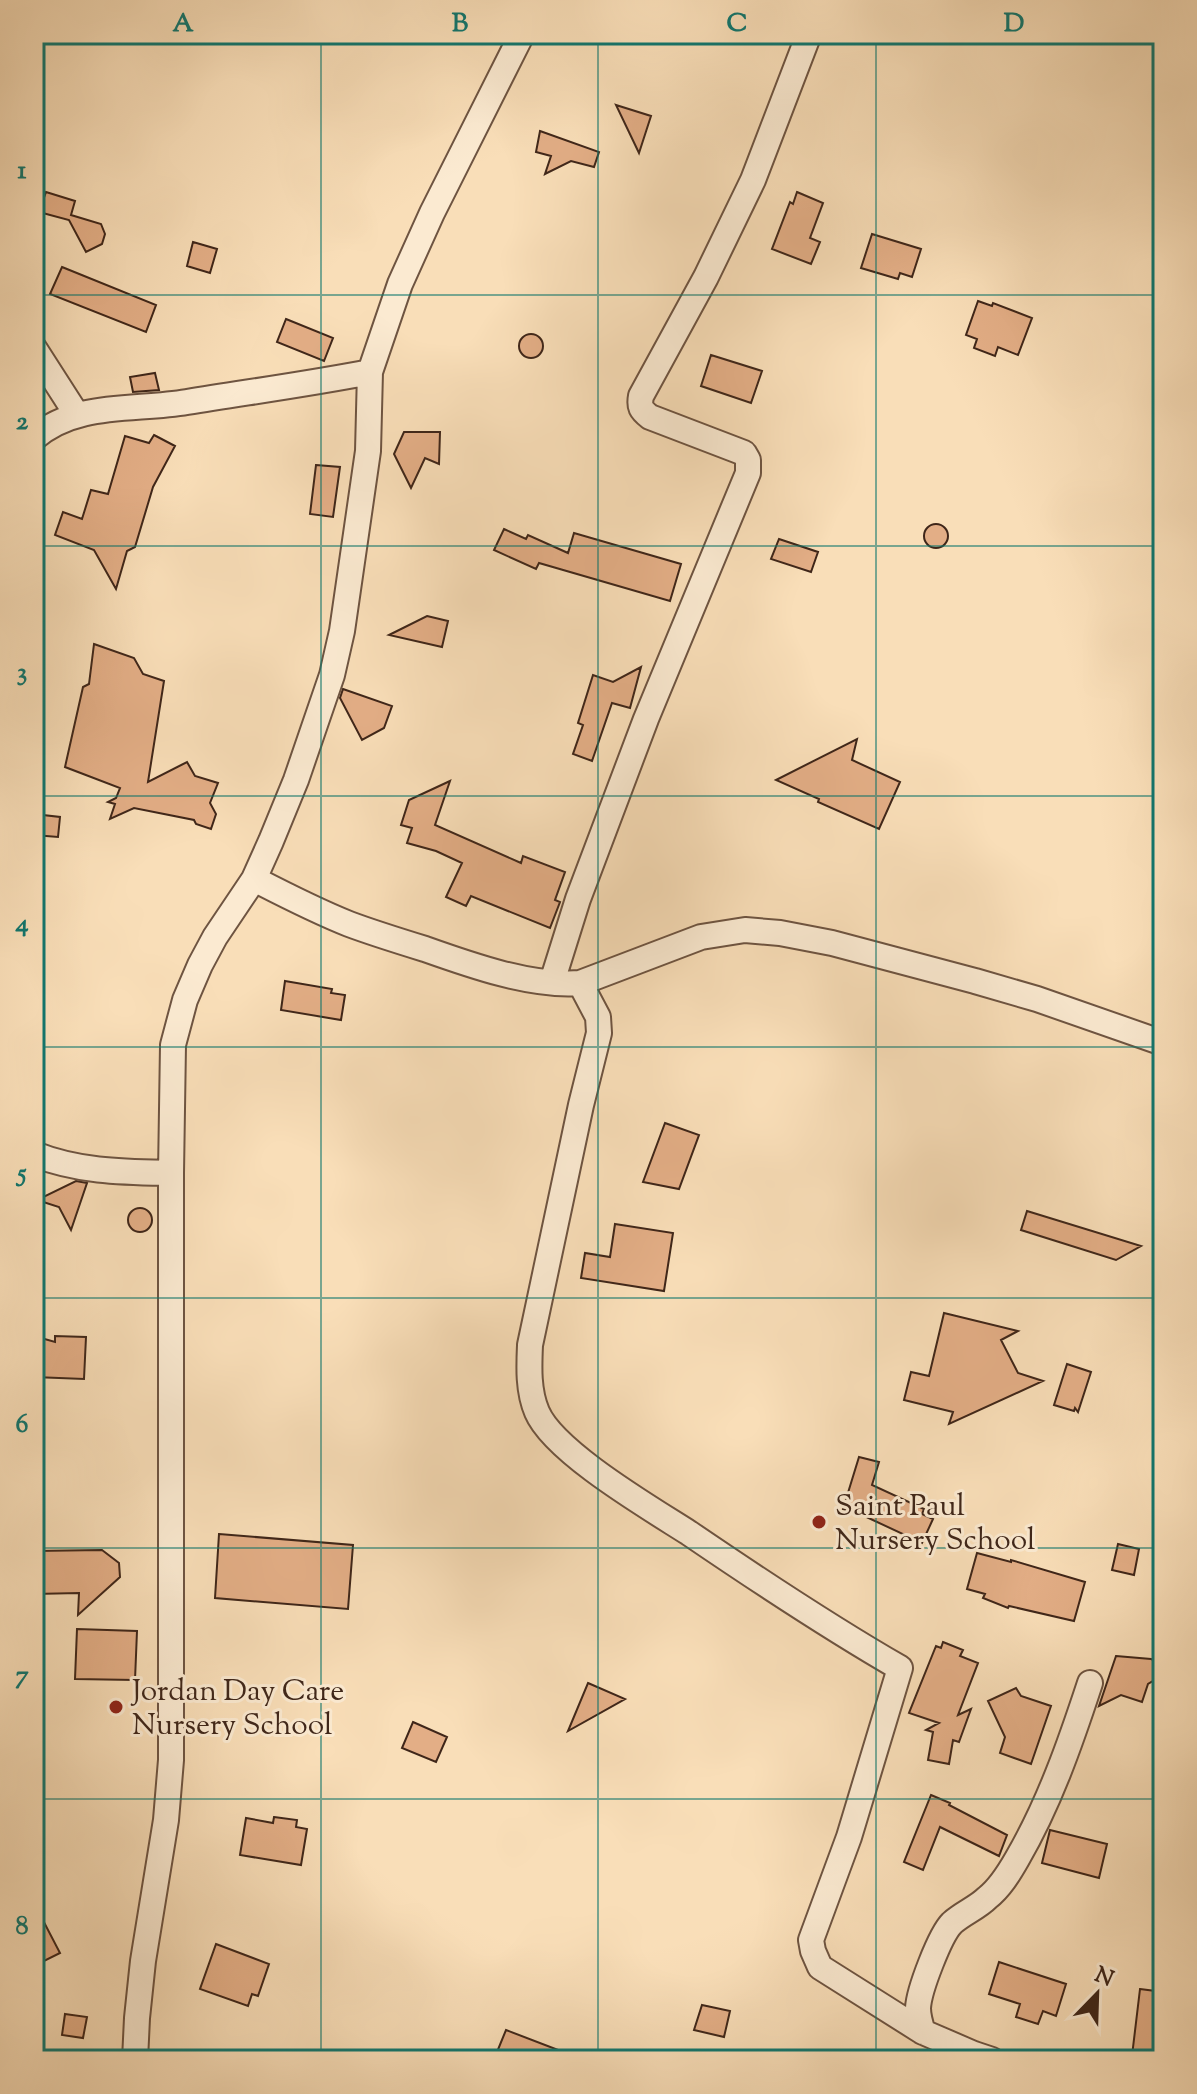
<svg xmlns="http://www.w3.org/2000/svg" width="1197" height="2094" viewBox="0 0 1197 2094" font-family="'Sorts Mill Goudy',serif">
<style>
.building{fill:#e3ae86;stroke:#3f2619;stroke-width:2}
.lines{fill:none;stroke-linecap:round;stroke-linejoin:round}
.minor-casing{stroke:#6e5441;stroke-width:28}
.minor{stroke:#fbead1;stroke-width:24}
.grid{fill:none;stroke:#0f766e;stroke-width:2;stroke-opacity:0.55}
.poi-dot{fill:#8f2418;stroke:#fbead1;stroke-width:3}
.labels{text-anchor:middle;stroke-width:6;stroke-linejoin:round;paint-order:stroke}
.poi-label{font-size:30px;fill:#3f2619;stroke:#fbead1;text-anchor:start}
.neatline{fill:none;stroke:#0f766e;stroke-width:3}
.grid-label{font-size:26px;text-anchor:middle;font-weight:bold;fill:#0f766e}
</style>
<rect width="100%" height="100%" fill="#f9deb8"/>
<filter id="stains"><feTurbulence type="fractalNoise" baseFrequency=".0025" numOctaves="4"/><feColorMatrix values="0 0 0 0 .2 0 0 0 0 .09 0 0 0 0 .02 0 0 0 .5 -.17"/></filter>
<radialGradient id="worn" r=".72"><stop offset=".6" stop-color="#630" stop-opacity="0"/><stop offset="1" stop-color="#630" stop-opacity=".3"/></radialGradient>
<path class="building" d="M 616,105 L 651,116 L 639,153 Z
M 540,131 L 599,152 L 594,167 L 571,161 L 545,174 L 551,156 L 536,152 Z
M 46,192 L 75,201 L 71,215 L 101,224 L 105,234 L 102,244 L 86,252 L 69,220 L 39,212 Z
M 797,192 L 823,203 L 810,238 L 820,242 L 811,264 L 772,249 L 790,202 L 793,204 Z
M 872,234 L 921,249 L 912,277 L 900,273 L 898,279 L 861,268 Z
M 193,242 L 217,249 L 210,273 L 187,266 Z
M 62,267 L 156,305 L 146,332 L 50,294 Z
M 978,301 L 992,306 L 993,303 L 1032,318 L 1018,355 L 998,347 L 995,356 L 974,348 L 977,339 L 966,335 Z
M 286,319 L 333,338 L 324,361 L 277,342 Z
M519 346a12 12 0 1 1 24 0a12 12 0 1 1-24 0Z
M 711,355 L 762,371 L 751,403 L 701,386 Z
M 155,373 L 159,390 L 133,392 L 130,377 Z
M 404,432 L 440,432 L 439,464 L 425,458 L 411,488 L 394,454 Z
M 154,435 L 175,446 L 153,487 L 135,547 L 127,551 L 116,589 L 94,550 L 55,535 L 63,512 L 82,519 L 91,490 L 108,494 L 125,436 L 149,443 Z
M 316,465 L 340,467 L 333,517 L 310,514 Z
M924 536a12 12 0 1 1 24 0a12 12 0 1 1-24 0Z
M 504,529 L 526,539 L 528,535 L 568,553 L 574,533 L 681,564 L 670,601 L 539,563 L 536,569 L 494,550 Z
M 779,539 L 818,552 L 811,572 L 771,559 Z
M 427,616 L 448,621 L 442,647 L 389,635 Z
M 94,644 L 134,658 L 143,674 L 164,681 L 148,782 L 187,762 L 195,776 L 218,783 L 210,803 L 216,814 L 211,829 L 196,824 L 194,820 L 134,808 L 110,819 L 115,804 L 108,802 L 116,798 L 120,788 L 65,767 L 83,687 L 89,684 Z
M 641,667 L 630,708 L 612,703 L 592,761 L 573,754 L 583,725 L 578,723 L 593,675 L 613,682 Z
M 343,689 L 392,706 L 384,728 L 362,740 L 340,698 Z
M 857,739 L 852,760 L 900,782 L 879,829 L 818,802 L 819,799 L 776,780 Z
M 450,781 L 435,825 L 521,863 L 523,856 L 565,872 L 555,900 L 560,902 L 550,928 L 471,896 L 466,906 L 446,897 L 462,863 L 436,851 L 407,843 L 412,828 L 401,825 L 409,800 Z
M 34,814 L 60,817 L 58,837 L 34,835 Z
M 285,981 L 332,989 L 331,993 L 345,995 L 341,1020 L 281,1010 Z
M 665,1123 L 699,1135 L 679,1189 L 643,1182 Z
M 76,1181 L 87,1183 L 71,1230 L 59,1207 L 37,1200 Z
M128 1220a12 12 0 1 1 24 0a12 12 0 1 1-24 0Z
M 1027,1211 L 1141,1246 L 1116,1260 L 1021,1230 Z
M 615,1224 L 673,1233 L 664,1291 L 581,1278 L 585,1253 L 610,1257 Z
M 944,1313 L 1018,1331 L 1001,1340 L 1018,1373 L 1043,1381 L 949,1424 L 953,1412 L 904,1400 L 911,1372 L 929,1376 Z
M 34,1336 L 55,1342 L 55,1336 L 86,1337 L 84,1379 L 34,1377 Z
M 1067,1364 L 1091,1372 L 1078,1412 L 1075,1408 L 1074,1411 L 1054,1405 Z
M 859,1457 L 879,1462 L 872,1485 L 924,1509 L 922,1514 L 933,1519 L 922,1543 L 860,1514 L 843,1509 Z
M 219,1534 L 353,1545 L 348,1609 L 215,1598 Z
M 1118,1544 L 1139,1549 L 1134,1575 L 1112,1570 Z
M 102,1550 L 119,1563 L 120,1577 L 78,1615 L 79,1593 L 34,1594 L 34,1551 Z
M 977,1553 L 1011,1562 L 1011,1560 L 1085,1582 L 1074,1621 L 1009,1606 L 1008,1608 L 983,1598 L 985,1594 L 967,1589 Z
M 77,1629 L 137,1631 L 135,1680 L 75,1679 Z
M 943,1642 L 963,1650 L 960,1656 L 978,1663 L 958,1715 L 971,1709 L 959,1742 L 953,1740 L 949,1764 L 928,1760 L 933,1732 L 926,1730 L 939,1723 L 909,1713 L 936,1646 L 941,1648 Z
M 1116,1656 L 1151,1659 L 1163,1664 L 1163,1675 L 1148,1684 L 1142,1702 L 1121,1695 L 1099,1706 Z
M 588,1683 L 625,1699 L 568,1731 Z
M 1016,1688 L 1021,1696 L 1051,1706 L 1031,1764 L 1000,1753 L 1005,1737 L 988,1701 Z
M 413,1722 L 447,1737 L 436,1762 L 402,1748 Z
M 931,1795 L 950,1803 L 949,1805 L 1007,1835 L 999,1856 L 940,1827 L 923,1870 L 904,1862 Z
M 274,1817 L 297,1820 L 296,1827 L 307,1829 L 301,1865 L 240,1855 L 246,1818 L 273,1823 Z
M 1050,1830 L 1107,1844 L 1099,1878 L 1042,1863 Z
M 34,1903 L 60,1953 L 34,1966 Z
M 216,1944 L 269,1964 L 258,1996 L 252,1994 L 248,2006 L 200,1989 Z
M 999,1962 L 1066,1984 L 1056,2016 L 1043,2011 L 1038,2024 L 1016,2017 L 1020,2004 L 989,1994 Z
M 1140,1989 L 1163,1992 L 1163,2060 L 1132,2056 Z
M 702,2005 L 730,2011 L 724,2037 L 694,2030 Z
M 65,2014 L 87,2017 L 83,2038 L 62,2035 Z
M 506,2030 L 579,2058 L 579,2060 L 518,2060 L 497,2052 Z"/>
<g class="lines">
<g class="minor-casing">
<path id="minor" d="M 34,348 L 77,415
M 34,438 C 77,401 135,411 187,402 C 248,392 309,384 370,372
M 254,879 C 285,895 316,911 349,924 C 373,933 399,941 425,949 C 470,965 532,987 580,983 L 701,937 L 745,930 L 780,933 L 832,943 L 975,981 L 1037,999 L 1163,1043
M 552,982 L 578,899 L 646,719 L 748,473 L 748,460 L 744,453 L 650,417 C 641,410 639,407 641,396 L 706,277 L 753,180 L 809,34
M 580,983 L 598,1017 L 599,1033 L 581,1105 L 530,1345 C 529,1367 528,1391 537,1412 C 554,1452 650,1508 689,1533 C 758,1580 827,1626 900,1668 L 849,1837 L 811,1940 L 813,1951 L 820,1967 L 923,2032
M 34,1154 C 79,1172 124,1172 171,1173
M 135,2060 L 137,2018 L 143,1961 L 166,1820 L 171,1760 L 171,1173 L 173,1045 L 185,1000 L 200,965 L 215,937 L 254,879 L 271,841 L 296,780 L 332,675 L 342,631 L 368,451 L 370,372 L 400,284 L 432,213 L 522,34
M 992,2060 L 974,2054 L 923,2032 C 920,2023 918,2017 918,2008 C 919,1990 940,1935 952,1923 C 963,1913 977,1908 987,1898 C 1000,1888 1009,1873 1017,1859 C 1049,1804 1070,1744 1090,1683"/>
</g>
<use href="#minor" class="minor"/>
</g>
<path class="grid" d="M 321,34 L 321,2060M 598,34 L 598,2060M 876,34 L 876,2060M 34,295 L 1163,295M 34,546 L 1163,546M 34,796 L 1163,796M 34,1047 L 1163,1047M 34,1298 L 1163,1298M 34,1548 L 1163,1548M 34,1799 L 1163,1799"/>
<g class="poi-dot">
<circle cx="819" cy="1522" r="8"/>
<circle cx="116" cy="1707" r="8"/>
</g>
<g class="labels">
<g class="poi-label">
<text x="835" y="1515">Saint Paul<tspan x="835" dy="34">Nursery School</tspan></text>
<text x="132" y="1700">Jordan Day Care<tspan x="132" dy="34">Nursery School</tspan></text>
</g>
</g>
<rect width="1197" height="2094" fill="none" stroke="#f9deb8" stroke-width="88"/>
<g transform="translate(1097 1994) rotate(23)" stroke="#fbead1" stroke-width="6" paint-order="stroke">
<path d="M0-6L14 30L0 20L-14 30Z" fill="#3f2619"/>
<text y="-12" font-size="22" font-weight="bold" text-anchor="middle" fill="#3f2619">N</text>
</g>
<rect x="44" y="44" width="1109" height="2006" class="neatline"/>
<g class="grid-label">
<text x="183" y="31">A</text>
<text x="460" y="31">B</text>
<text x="737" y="31">C</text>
<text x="1014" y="31">D</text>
<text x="22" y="178">1</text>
<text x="22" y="429">2</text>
<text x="22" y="680">3</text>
<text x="22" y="931">4</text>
<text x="22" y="1181">5</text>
<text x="22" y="1432">6</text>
<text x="22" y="1683">7</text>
<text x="22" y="1934">8</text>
</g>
<rect width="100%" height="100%" filter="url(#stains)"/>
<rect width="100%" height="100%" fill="url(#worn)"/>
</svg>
